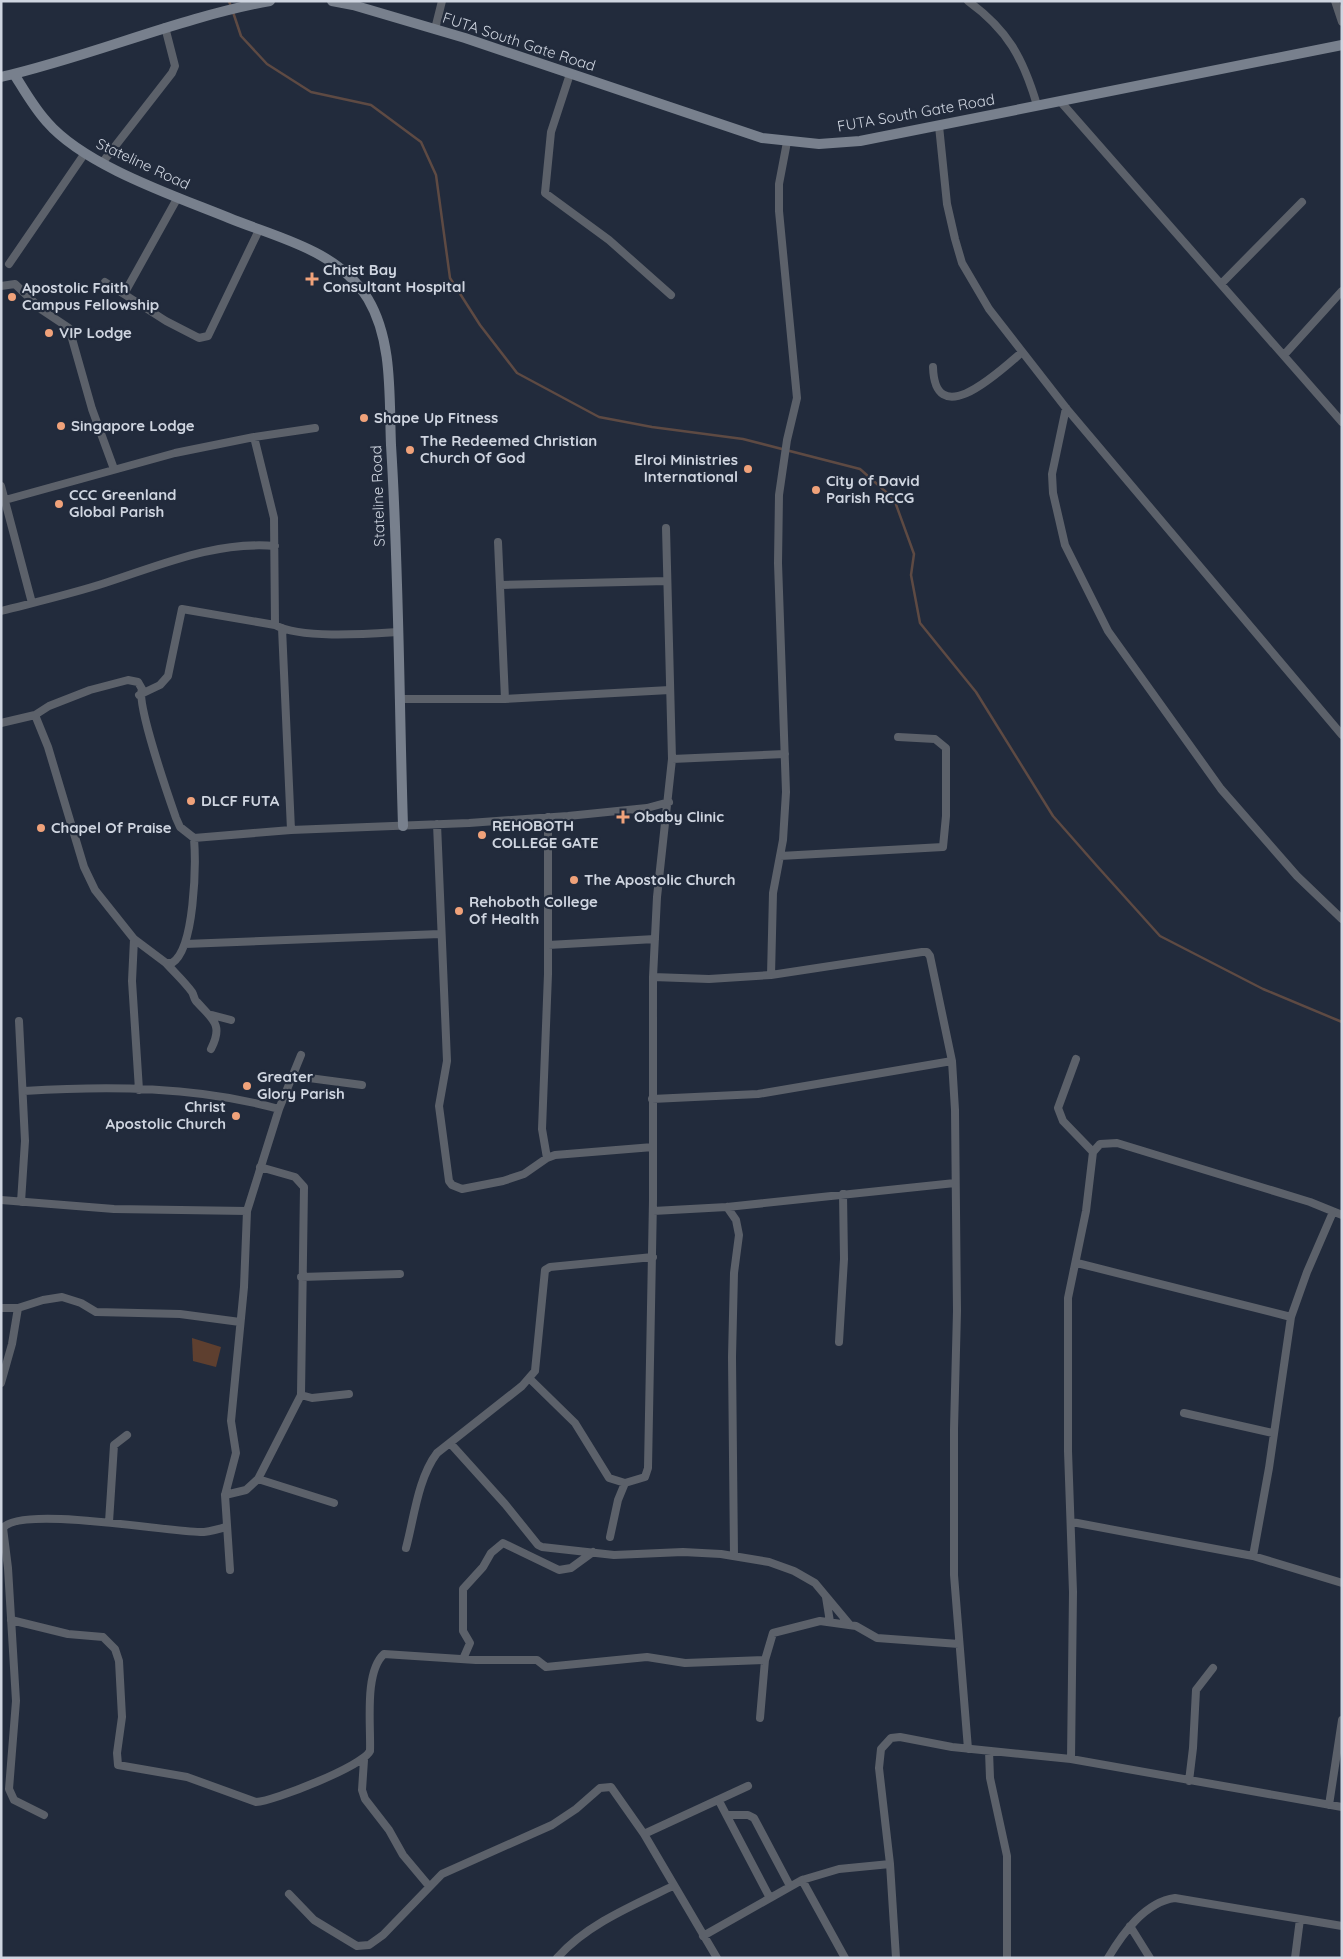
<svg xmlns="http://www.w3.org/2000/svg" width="1343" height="1959" viewBox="0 0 1343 1959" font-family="Quicksand,sans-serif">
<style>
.green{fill:#5e3f2f}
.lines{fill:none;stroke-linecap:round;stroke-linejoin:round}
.stream{stroke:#5e4a43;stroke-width:2.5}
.street{stroke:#5c616a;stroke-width:8}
.secondary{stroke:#78808d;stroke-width:10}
.poi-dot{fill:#f0a27a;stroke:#222b3c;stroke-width:2}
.labels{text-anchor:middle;stroke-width:4.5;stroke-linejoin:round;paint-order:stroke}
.street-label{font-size:15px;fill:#cfd5e0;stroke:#222b3c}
.poi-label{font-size:15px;font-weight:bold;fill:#cfd5e0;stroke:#222b3c;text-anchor:start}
</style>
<rect width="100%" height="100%" fill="#222b3c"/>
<path class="green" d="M 192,1338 L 221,1347 L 216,1367 L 193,1361 Z"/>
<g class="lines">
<path class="stream" d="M 229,1 L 231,7
M 233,12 L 241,36 L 267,64 L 311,92 L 371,105 L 421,142 L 436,175 L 450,278 L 480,325 L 517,373 L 599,417 L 652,427 L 743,439 L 860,469 L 894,499 L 914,554 L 911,575 L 920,623 L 976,692 L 1053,816 L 1097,866 L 1160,936 L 1263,989 L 1342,1022"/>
<path class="street" d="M 968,1 C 1008,30 1023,58 1037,105
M 1335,1 L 1342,22
M 435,29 L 442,1
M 570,74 L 551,132 L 545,193 L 609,240 L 671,295
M 1060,101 L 1342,422
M 939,126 L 947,204 L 955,239 L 962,263 L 989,309 L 1066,408 L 1342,735
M 102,163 L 172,73 L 175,66 L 165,27
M 9,264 L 85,153
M 105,282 L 166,321 L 199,338 L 208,336 L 259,230
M 1221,284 L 1302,202
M 1,286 L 15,284 L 42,310 L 69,328 L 92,409 L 114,469
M 124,294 L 178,197
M 1284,355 L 1342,291
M 933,367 C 935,433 1000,371 1021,353
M 1066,408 L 1052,474 L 1053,493 L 1065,545 L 1108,631 L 1221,789 L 1297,876 L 1342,919
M 254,437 L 274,518 L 275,625
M 1,486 L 32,603
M 5,500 L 175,453 L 254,437 L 315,428
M 498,542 L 505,699
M 501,585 L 667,581
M 1,611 C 36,602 71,594 105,583 C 161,565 215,541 275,546
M 282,628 L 291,830
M 139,695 L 160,685 L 168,676 L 182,609 L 275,625 C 301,639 367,634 398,632
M 399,699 L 505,699 L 670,690
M 35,715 L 48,747 L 84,867 L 95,890 L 134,939 L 132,981 L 139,1090
M 1,723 L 35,715 L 49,706 L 90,690 L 128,680 L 138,682 L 142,689 C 136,703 169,798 176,818 L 180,827 L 194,838 L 291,830 L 469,823 L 568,816 L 647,808 L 669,802
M 672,759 L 785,754
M 437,824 L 447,1061 L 439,1106 L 449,1181 L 452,1185 L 462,1189 L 503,1181 L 524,1174 L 547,1158 L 555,1155 L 653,1147
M 780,856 L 943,847 L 946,816 L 946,748 L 935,739 L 898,737
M 134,939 L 166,963 L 172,963 C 195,949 196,864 194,838
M 185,944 L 440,934
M 548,945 L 655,939
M 166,963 C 174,972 185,982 192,992 C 194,995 194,1000 197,1002 C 212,1019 224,1024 211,1049
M 771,975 L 773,893 L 783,840 L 786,792 L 778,563 L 779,495 L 787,440 L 797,398 L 779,211 L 779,184 L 787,142
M 653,977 L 709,979 L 771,975 L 922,952 L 927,952 L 930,956 L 952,1061 L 955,1110 L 957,1311 L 954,1429 L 954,1575 L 968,1749
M 212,1015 L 231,1020
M 19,1021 L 25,1141 L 21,1202
M 1076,1059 L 1058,1108 L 1063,1121 L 1093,1152
M 294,1076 L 362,1085
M 24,1091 C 109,1086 196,1086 279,1109
M 652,1099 L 758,1094 L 952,1061
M 547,1158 L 542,1129 L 548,974 L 548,817
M 1,1200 L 114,1209 L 247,1211
M 727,1207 L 736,1220 L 739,1235 L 734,1273 L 732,1357 L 734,1556
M 653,1211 L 727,1207 L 955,1183
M 1077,1263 L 1291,1317
M 301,1277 L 400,1274
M 1,1308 L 18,1308 L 43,1300 L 62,1297 L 81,1303 L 96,1312 L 180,1314 L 240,1322
M 839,1342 L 844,1259 L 843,1194
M 530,1379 L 575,1423 L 609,1478 L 625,1483 L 645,1477 L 648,1468 L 653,1200 L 653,977 L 657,897 L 672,759 L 666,528
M 1,1383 L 12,1344 L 18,1308
M 301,1395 L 312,1398 L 349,1394
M 1184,1413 L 1273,1433
M 450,1443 L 505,1504 L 538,1545 L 542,1547 L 614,1555 L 683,1552 L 721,1554 L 769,1562 L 794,1571 L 815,1583 L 850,1625
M 258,1479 L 334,1503
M 225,1495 L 246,1490 L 258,1479 L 301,1395 L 304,1187 L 295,1177 L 260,1167
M 109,1522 L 114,1445 L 127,1435
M 1072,1522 L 1253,1556 L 1342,1583
M 610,1537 L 618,1500 L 625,1483
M 406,1548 C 414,1518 418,1478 437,1453 L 522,1386 L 535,1371 L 545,1270 L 550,1267 L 653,1257
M 1253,1556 L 1269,1468 L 1291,1317 L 1307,1272 L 1333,1212
M 230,1570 L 225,1495 L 236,1453 L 231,1421 L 244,1287 L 247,1211 L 279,1109 L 301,1055
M 826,1597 L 830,1622
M 11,1620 L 68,1634 L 103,1637 L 115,1649 L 119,1661 L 122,1717 L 117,1753 L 118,1765 L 187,1777 L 256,1802 C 274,1801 363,1766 370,1751 C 371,1725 364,1672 384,1654 L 476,1660 L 537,1660 L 546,1667 L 647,1657 L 685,1663 L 765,1660
M 463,1659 L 470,1643 L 463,1631 L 463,1589 L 483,1567 L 491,1553 L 503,1543 L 559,1570 L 571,1568 L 593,1552
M 760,1718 L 765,1660 L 773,1633 L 820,1621 L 856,1626 L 877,1638 L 959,1644
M 989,1751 L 990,1778 L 1007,1856 L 1007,1958
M 1071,1759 L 1073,1592 L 1068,1451 L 1068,1298 L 1086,1211 L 1093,1152 L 1100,1144 L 1117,1143 L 1310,1202 L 1342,1215
M 364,1760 L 362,1790 L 365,1799 L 389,1830 L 403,1855 L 429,1886
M 1189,1781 L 1193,1748 L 1196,1690 L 1213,1668
M 719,1801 L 770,1898
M 1329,1805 L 1342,1720
M 44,1815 L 14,1800 L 9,1789 L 16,1701 L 8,1568 L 3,1528 C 20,1505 168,1532 200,1532 C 209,1532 218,1529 226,1527
M 727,1815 L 748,1815 L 754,1818 L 790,1886
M 644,1834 L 748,1786
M 802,1880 L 845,1958
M 289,1894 L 314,1920 L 357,1946 L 369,1945 L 383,1935 L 442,1874 L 552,1825 L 576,1809 L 600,1788 L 611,1787 L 644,1834 L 717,1958
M 1130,1926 L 1150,1958
M 703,1936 L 802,1880 L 839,1869 L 890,1864
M 557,1958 C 587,1924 634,1905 673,1886
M 896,1958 L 890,1864 L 879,1768 L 881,1749 L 891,1738 L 900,1737 L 952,1747 L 1071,1759 L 1342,1807
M 1108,1958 C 1123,1933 1145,1902 1175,1898 L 1342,1926
M 1295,1958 L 1300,1919"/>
<path class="secondary" d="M 332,1 L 353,5 L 465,38 L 762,138 L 819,144 L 860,141 L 1342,45
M 14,74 C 24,90 34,108 47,122 C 85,166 175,196 229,218 C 278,238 338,250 368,299 C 393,341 389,397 391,445 C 399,571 399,699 403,826
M 1,77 C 92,56 178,18 270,1"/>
</g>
<g class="poi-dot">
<path d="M309.5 271.5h5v5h5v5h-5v5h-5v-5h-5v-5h5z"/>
<circle cx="12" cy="297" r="5"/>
<circle cx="49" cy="333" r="5"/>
<circle cx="364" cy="418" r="5"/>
<circle cx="61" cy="426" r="5"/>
<circle cx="410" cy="450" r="5"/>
<circle cx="748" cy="469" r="5"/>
<circle cx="816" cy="490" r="5"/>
<circle cx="59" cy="504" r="5"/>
<circle cx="191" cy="801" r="5"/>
<path d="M620.5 809.5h5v5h5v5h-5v5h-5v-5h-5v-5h5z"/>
<circle cx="41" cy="828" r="5"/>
<circle cx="482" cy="835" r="5"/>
<circle cx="574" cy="880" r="5"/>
<circle cx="459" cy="911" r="5"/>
<circle cx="247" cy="1086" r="5"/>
<circle cx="236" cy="1116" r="5"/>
</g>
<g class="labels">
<g class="street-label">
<text transform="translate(519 42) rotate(18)" y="5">FUTA South Gate Road</text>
<text transform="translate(916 113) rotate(-10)" y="5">FUTA South Gate Road</text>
<text transform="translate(143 164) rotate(25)" y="5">Stateline Road</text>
<text transform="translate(378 496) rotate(-92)" y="5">Stateline Road</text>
</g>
<g class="poi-label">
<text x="323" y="275">Christ Bay<tspan x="323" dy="17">Consultant Hospital</tspan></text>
<text x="22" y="293">Apostolic Faith<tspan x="22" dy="17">Campus Fellowship</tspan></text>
<text x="59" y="338">VIP Lodge</text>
<text x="374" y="423">Shape Up Fitness</text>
<text x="71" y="431">Singapore Lodge</text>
<text x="420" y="446">The Redeemed Christian<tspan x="420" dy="17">Church Of God</tspan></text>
<text x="738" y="465" text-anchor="end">Elroi Ministries<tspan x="738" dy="17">International</tspan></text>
<text x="826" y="486">City of David<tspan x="826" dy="17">Parish RCCG</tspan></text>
<text x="69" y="500">CCC Greenland<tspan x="69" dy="17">Global Parish</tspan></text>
<text x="201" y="806">DLCF FUTA</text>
<text x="634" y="822">Obaby Clinic</text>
<text x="492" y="831">REHOBOTH<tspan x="492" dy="17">COLLEGE GATE</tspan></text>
<text x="51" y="833">Chapel Of Praise</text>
<text x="584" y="885">The Apostolic Church</text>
<text x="469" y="907">Rehoboth College<tspan x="469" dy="17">Of Health</tspan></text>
<text x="257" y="1082">Greater<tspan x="257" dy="17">Glory Parish</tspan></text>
<text x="226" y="1112" text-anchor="end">Christ<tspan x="226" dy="17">Apostolic Church</tspan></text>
</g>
</g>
<rect width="1343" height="1959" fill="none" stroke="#cfd5e0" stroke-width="5"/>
</svg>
